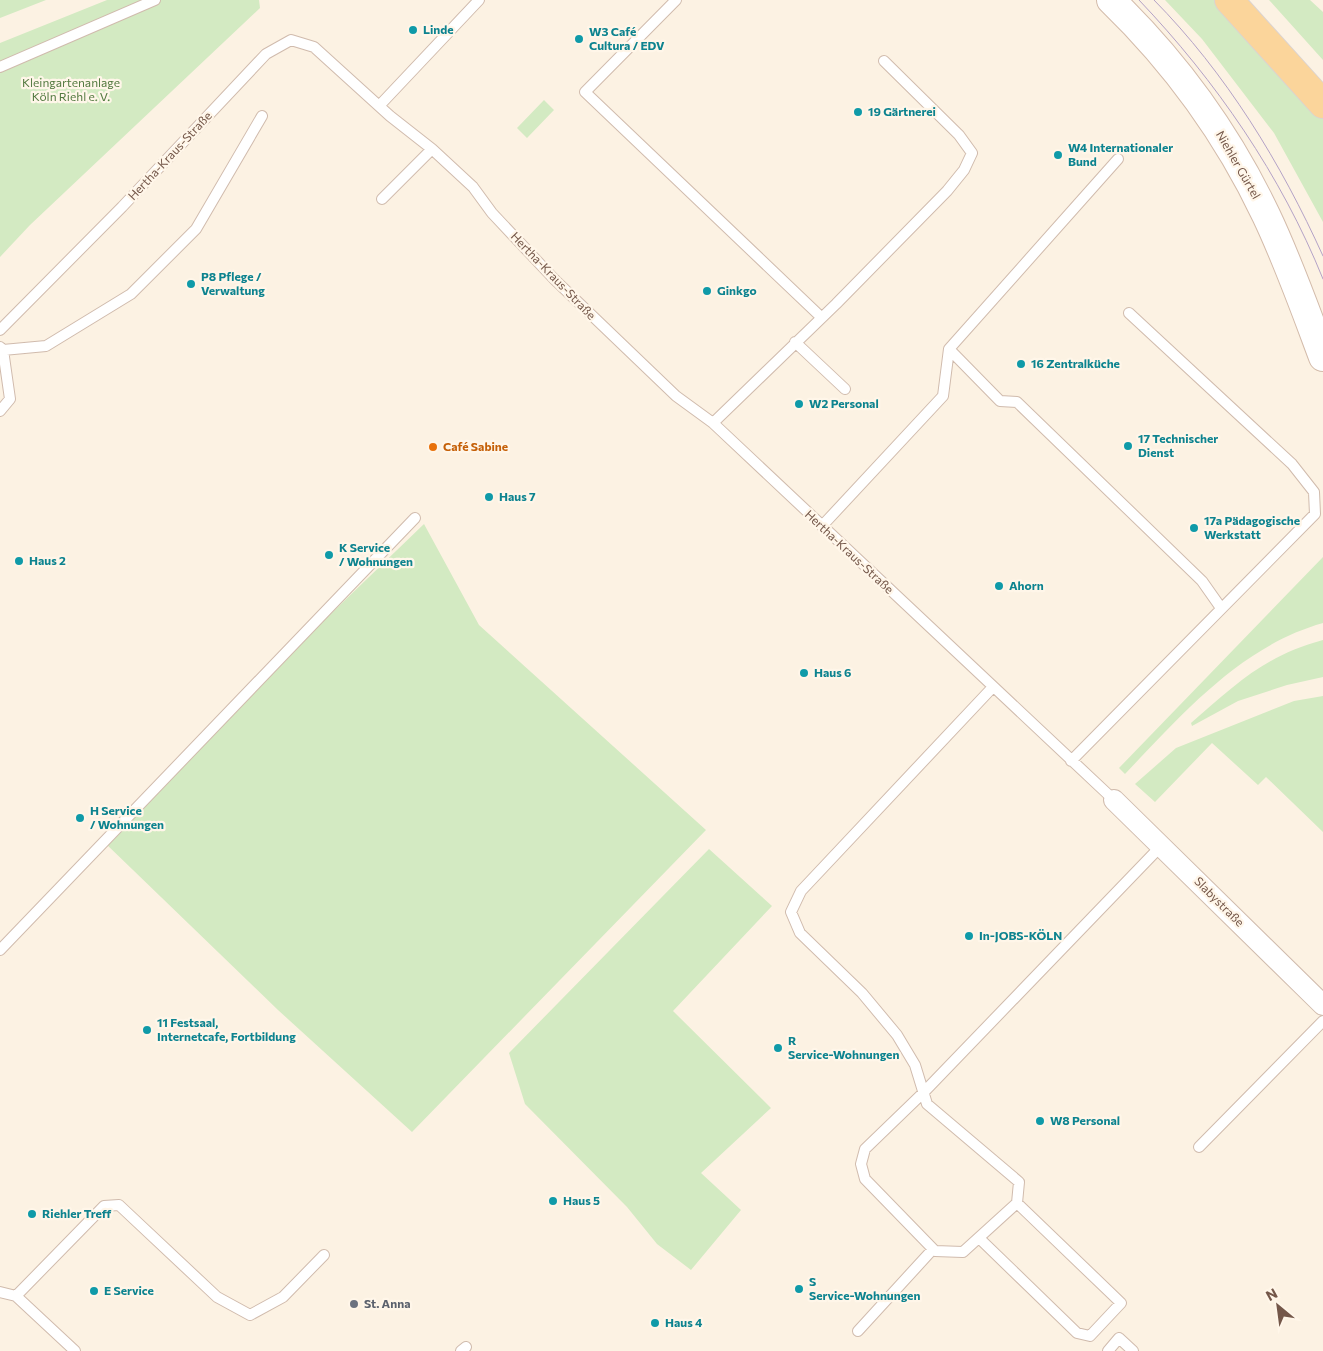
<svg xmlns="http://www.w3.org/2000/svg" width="1323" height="1351" viewBox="0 0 1323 1351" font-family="Commissioner,sans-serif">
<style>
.green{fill:#d3eac2}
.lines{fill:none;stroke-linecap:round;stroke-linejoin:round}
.service-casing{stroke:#d0bbad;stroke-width:12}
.minor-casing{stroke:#d0bbad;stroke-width:22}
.secondary-casing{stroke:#d3bbaa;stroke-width:30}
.primary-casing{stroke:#dbd3d0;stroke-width:30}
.service{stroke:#fff;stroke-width:10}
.minor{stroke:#fff;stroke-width:20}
.secondary{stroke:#fff;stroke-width:28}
.primary{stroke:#fbd59b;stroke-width:28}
.tram{stroke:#b4a2c6;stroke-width:1}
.culture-dot{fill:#0f9aa8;stroke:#fff6e9;stroke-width:2}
.food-dot{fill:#e8710a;stroke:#fff6e9;stroke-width:2}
.worship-dot{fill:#6b7280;stroke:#fff6e9;stroke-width:2}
.labels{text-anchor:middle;stroke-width:4.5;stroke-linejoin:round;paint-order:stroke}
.culture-label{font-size:12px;font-weight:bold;fill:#0d838f;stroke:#fff6e9;text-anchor:start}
.park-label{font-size:12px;fill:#547a41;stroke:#fff6e9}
.street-label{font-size:12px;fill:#745749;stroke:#fff6e9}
.food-label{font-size:12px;font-weight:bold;fill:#c56008;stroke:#fff6e9;text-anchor:start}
.worship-label{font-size:12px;font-weight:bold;fill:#5b616d;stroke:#fff6e9;text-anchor:start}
</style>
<rect width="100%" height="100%" fill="#fcf2e3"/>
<path class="green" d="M 0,0 L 46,0 L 0,18 Z
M 107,0 L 259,0 L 260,8 L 30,225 L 0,257 L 0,43 Z
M 1165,0 L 1216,0 L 1323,114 L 1323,222 L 1274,133 L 1202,39 Z
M 1269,0 L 1310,0 L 1323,12 L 1323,60 Z
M 544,100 L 554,110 L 527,138 L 517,128 Z
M 424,524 L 479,625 L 706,830 L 412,1132 L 278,1010 L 104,842 L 259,683 Z
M 1323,557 L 1323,623 C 1241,646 1182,714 1125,774 L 1119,768 Z
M 1323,640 L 1323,677 L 1287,685 L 1238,701 L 1192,726 L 1191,723 C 1236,684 1264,656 1323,640 Z
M 1323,696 L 1323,832 L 1266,777 L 1258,785 L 1212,743 L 1155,802 L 1135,784 L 1176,748 L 1294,701 Z
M 709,849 L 772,906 L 673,1011 L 771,1108 L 701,1173 L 741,1210 L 691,1270 L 657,1244 L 627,1207 L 525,1104 L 509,1053 Z"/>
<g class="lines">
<g class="service-casing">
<path id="service" d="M 676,0 L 585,92 L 821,317
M 0,67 L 155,0
M 379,106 L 479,0
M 382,199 L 432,149
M 0,330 L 122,207 L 266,54 L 291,40 L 314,47 L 390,116 L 432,149 L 473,187 L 492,213 L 555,280 L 676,396 L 713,423 L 1114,800
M 795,342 L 845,389
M 0,347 L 3,350 L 46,346 L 131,294 L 196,229 L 262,116
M 949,349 L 1000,401 L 1017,402 L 1202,581 L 1221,608
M 0,411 L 10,399 L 3,350
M 713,423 L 836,304 L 947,191 L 964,170 L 972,153 L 959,135 L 884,61
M 822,526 L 943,396 L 949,349 L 1118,159
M 992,688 L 801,891 L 791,912 L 800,933 L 862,993 L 897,1035 L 915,1065 L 927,1104 L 1019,1182 L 1017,1203 L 963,1252 L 935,1251 L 865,1179 L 861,1164 L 865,1149 L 923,1093 L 1161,846
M 1071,761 L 1315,514 L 1314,492 L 1292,464 L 1129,313
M 0,950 L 415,518
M 1199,1147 L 1323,1021
M 979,1238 L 1077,1333 L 1090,1336 L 1121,1303 L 1017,1203
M 0,1292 L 16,1296 L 75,1351
M 16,1296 L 104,1206 L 119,1205 L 217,1297 L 250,1315 L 283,1297 L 324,1255
M 858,1331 L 933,1249
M 461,1351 L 466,1347
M 1108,1351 L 1119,1338 L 1133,1351"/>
</g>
<g class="minor-casing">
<path id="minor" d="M 1114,800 L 1323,1005"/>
</g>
<g class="secondary-casing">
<path id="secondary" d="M 1111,0 C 1174,61 1228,135 1266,215 C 1288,261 1305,309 1323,357"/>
</g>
<g class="primary-casing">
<path id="primary" d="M 1229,0 L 1323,104"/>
</g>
<use href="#service" class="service"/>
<use href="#minor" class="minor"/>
<use href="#secondary" class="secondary"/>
<use href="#primary" class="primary"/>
<path class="tram" d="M 1139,0 C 1216,81 1281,175 1323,279
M 1154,0 C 1226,73 1281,163 1323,256"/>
</g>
<g class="culture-dot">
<circle cx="413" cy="30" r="5"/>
<circle cx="579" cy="39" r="5"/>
<circle cx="858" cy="112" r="5"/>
<circle cx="1058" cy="155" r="5"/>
<circle cx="191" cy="284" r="5"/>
<circle cx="707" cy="291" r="5"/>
<circle cx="1021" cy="364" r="5"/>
<circle cx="799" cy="404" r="5"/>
<circle cx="1128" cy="446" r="5"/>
<circle cx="489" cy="497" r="5"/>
<circle cx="1194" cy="528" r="5"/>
<circle cx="329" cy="555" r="5"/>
<circle cx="19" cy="561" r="5"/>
<circle cx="999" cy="586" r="5"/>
<circle cx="804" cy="673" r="5"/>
<circle cx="80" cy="818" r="5"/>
<circle cx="969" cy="936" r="5"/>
<circle cx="147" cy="1030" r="5"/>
<circle cx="778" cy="1048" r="5"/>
<circle cx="1040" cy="1121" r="5"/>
<circle cx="553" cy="1201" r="5"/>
<circle cx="32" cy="1214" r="5"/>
<circle cx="799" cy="1289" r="5"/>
<circle cx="94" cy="1291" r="5"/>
<circle cx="655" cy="1323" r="5"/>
</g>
<circle class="food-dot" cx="433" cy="447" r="5"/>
<circle class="worship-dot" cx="354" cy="1304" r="5"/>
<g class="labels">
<g class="culture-label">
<text x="423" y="34">Linde</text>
<text x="589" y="36">W3 Café<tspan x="589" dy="14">Cultura / EDV</tspan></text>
<text x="868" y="116">19 Gärtnerei</text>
<text x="1068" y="152">W4 Internationaler<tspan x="1068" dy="14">Bund</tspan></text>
<text x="201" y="281">P8 Pflege /<tspan x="201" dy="14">Verwaltung</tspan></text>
<text x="717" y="295">Ginkgo</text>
<text x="1031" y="368">16 Zentralküche</text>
<text x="809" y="408">W2 Personal</text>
<text x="1138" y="443">17 Technischer<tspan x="1138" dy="14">Dienst</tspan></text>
<text x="499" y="501">Haus 7</text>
<text x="1204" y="525">17a Pädagogische<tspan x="1204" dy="14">Werkstatt</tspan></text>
<text x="339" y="552">K Service<tspan x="339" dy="14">/ Wohnungen</tspan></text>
<text x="29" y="565">Haus 2</text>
<text x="1009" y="590">Ahorn</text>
<text x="814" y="677">Haus 6</text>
<text x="90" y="815">H Service<tspan x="90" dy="14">/ Wohnungen</tspan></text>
<text x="979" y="940">In-JOBS-KÖLN</text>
<text x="157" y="1027">11 Festsaal,<tspan x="157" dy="14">Internetcafe, Fortbildung</tspan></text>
<text x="788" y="1045">R<tspan x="788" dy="14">Service-Wohnungen</tspan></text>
<text x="1050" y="1125">W8 Personal</text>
<text x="563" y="1205">Haus 5</text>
<text x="42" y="1218">Riehler Treff</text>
<text x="809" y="1286">S<tspan x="809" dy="14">Service-Wohnungen</tspan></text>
<text x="104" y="1295">E Service</text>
<text x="665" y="1327">Haus 4</text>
</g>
<g class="park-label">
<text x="71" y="87">Kleingartenanlage<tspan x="71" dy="14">Köln Riehl e. V.</tspan></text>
</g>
<g class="street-label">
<text transform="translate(170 156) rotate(-47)" y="4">Hertha-Kraus-Straße</text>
<text transform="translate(1238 165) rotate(60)" y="4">Niehler Gürtel</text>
<text transform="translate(553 276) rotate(46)" y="4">Hertha-Kraus-Straße</text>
<text transform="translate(849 552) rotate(43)" y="4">Hertha-Kraus-Straße</text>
<text transform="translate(1219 902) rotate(45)" y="4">Slabystraße</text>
</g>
<g class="food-label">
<text x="443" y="451">Café Sabine</text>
</g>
<g class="worship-label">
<text x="364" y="1308">St. Anna</text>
</g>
</g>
<g transform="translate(1278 1306) rotate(331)" stroke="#fff6e9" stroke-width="4" paint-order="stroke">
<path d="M0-4L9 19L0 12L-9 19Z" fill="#745749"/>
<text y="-8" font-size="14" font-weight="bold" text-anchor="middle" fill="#745749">N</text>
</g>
</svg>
